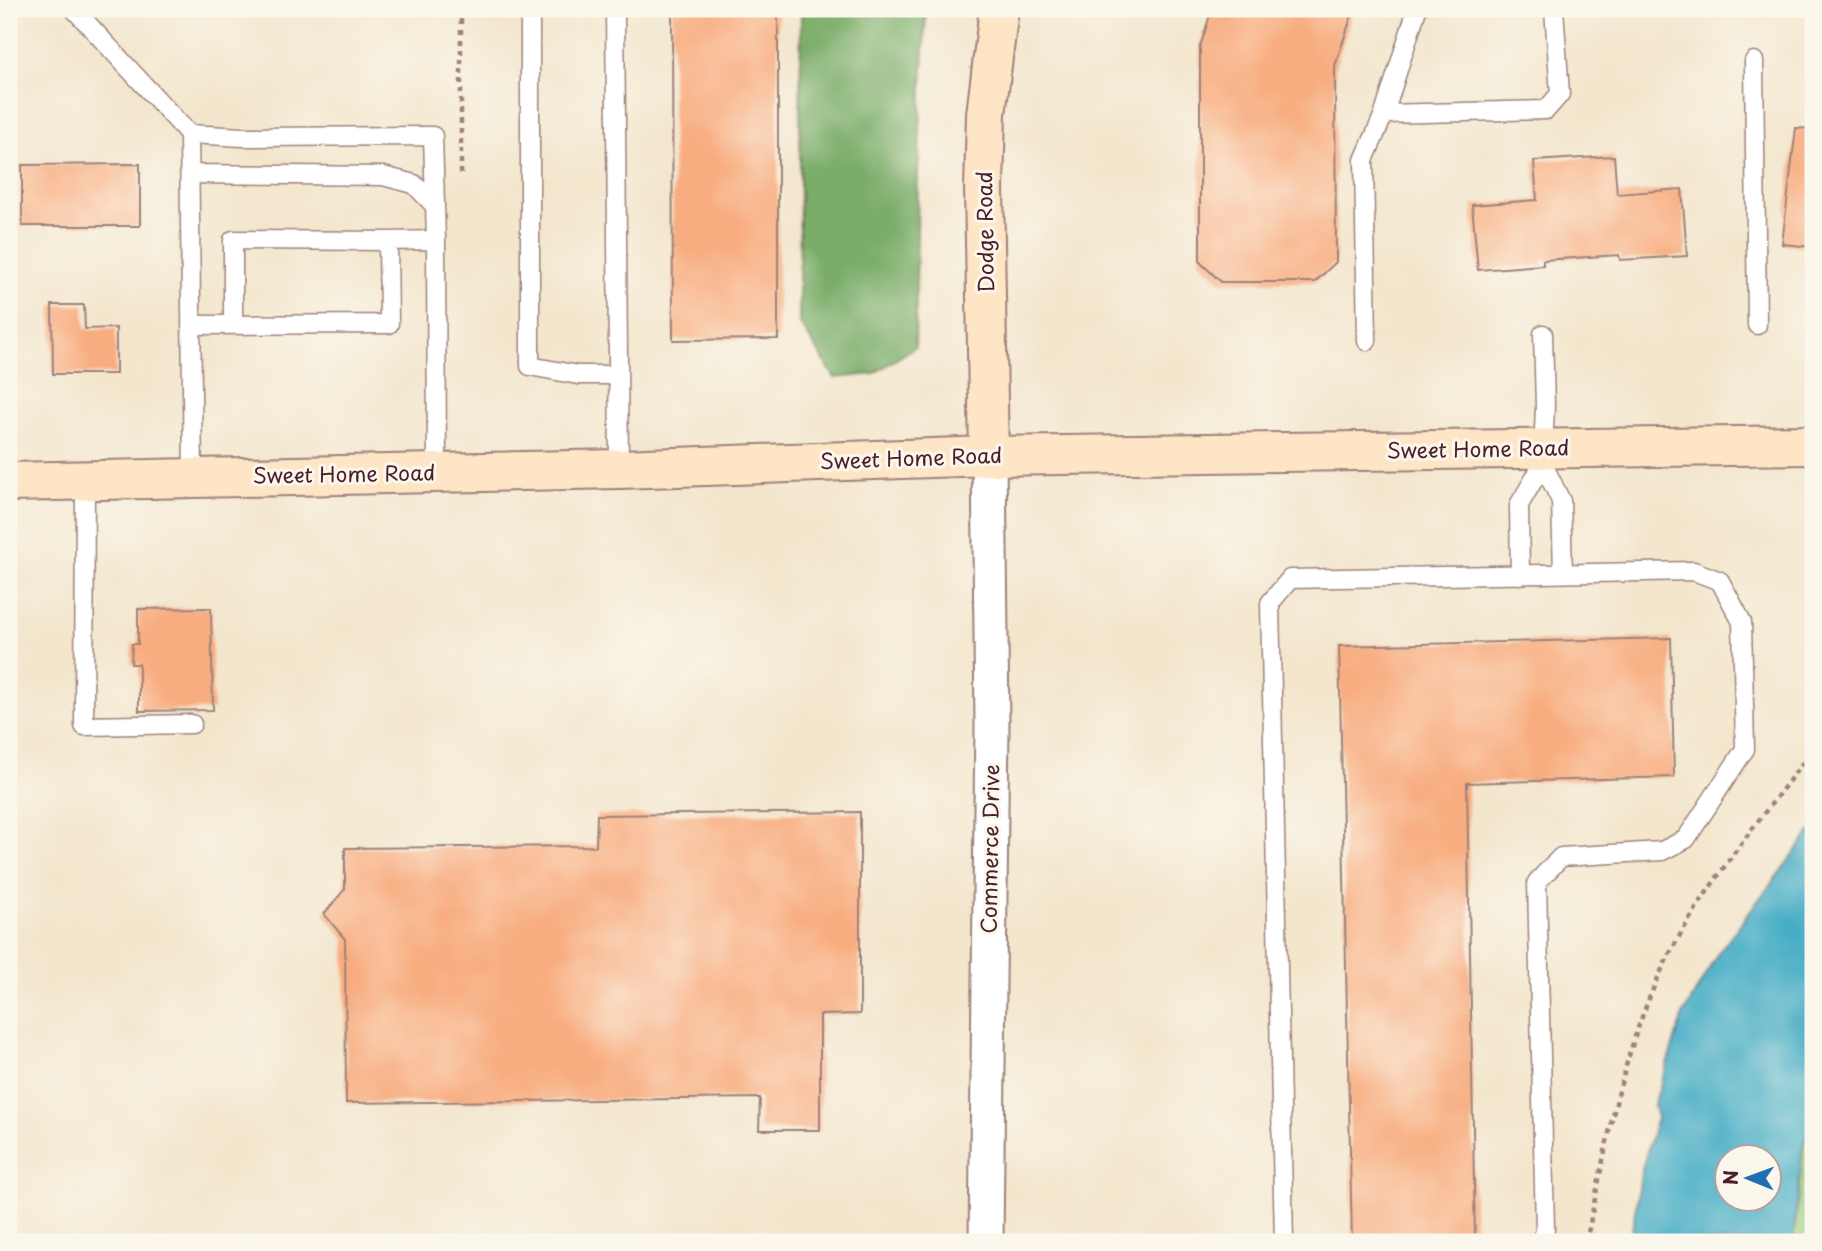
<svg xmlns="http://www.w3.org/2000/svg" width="1822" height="1251" viewBox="0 0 1822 1251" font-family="'Playpen Sans',sans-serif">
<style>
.green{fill:#98c979;stroke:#717452;stroke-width:2}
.forest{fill:#7aad69;stroke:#62664a;stroke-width:2}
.water{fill:#46adc6;stroke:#486678;stroke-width:2;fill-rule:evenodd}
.building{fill:#f8ad80}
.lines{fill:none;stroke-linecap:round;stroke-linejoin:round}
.lane-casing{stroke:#9e827c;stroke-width:21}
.street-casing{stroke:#9e827c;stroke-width:37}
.secondary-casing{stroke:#9e827c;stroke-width:42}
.path{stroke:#9e827c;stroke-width:4.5;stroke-dasharray:5 5;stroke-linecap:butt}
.lane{stroke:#fff;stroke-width:18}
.street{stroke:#fff;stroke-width:33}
.secondary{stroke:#fde5c5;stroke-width:38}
.labels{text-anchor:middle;stroke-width:6;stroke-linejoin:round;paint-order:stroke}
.street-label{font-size:21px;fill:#4a1f2b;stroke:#fbf7ec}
</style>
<rect width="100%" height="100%" fill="#fbf7ec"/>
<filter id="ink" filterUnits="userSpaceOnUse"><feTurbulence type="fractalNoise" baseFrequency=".0143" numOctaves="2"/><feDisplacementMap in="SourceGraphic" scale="14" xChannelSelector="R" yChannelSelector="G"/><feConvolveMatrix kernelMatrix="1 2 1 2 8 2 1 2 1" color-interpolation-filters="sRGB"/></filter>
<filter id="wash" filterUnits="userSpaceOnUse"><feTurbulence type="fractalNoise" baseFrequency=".00686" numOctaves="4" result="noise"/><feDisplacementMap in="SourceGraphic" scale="28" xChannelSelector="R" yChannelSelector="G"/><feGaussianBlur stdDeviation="1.57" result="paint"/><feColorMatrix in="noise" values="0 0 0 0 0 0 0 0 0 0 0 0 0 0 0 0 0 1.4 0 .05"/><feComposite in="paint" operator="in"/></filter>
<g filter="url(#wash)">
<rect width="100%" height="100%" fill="#f3e6cd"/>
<path class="green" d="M 1813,1121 L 1813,1242 L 1793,1242 L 1803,1146 Z"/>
<path class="forest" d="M 801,9 L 926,9 L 918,172 L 915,347 L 873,374 L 835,378 L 799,322 Z"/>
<path class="water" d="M 1813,829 L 1813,1121 L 1803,1146 L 1793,1242 L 1630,1242 L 1642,1169 L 1657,1118 L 1654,1105 L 1683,1015 L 1718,953 ZM 1728,1156 L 1770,1156 L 1770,1198 L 1728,1198 Z"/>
<g id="blocks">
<path class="building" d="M 672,9 L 778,9 L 778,339 L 673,340 Z
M 1212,9 L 1354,9 L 1335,66 L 1336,262 L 1315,282 L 1221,282 L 1200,262 L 1200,47 Z
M 1796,128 L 1813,129 L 1813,247 L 1782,244 Z
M 1614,156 L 1617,194 L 1682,189 L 1687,256 L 1620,260 L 1619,255 L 1543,260 L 1543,265 L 1478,270 L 1472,205 L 1537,200 L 1534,161 Z
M 140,164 L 140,226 L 22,226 L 22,165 Z
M 52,305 L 84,305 L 85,329 L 116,328 L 116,374 L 53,374 Z
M 211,608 L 213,710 L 139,711 L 139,664 L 131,664 L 132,644 L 138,644 L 138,609 Z
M 1671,638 L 1674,777 L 1467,783 L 1475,1242 L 1352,1242 L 1339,646 Z
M 860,812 L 860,1014 L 820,1015 L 820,1130 L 759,1130 L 760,1098 L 346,1103 L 345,939 L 324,914 L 345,889 L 345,848 L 596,846 L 597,815 Z"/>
</g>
</g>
<g filter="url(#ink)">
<use href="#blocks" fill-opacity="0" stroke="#9e827c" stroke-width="2"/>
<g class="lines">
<g class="lane-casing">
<path id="lane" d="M 74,9 L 189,134 L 193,478
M 530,9 L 530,366 L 578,375 L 618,375
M 615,9 L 619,469
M 1754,61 L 1757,325
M 1384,114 L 1417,9
M 189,134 L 243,137 L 433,136 L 436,240 L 437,473
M 190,174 L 383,176 L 414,184 L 435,206
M 388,241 L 436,240
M 191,325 L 389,324 L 388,241 L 233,240 L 233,325
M 1543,334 L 1545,406 L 1543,454
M 1367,341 L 1364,160 L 1384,114 L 1546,110 L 1560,94 L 1554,9
M 85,480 L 84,726 L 192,724
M 1520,575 L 1519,505 L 1543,464 L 1561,501 L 1563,573
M 1284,1242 L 1270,603 L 1290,579 L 1694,571 L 1720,581 L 1742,622 L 1745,749 L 1686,839 L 1662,851 L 1561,857 L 1537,882 L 1545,1229 L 1542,1242"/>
</g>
<g class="street-casing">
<path id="street" d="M 986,1242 L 992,724 L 989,456"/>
</g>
<g class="secondary-casing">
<path id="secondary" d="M 989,456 L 984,188 L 986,114 L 999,9
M 9,482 L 619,469 L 989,456 L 1813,445"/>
</g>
<path class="path" d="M 461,174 L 461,9
M 1586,1242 C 1606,1149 1621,1054 1663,967 C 1702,888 1761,819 1813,749"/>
<use href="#lane" class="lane"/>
<use href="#street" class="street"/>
<use href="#secondary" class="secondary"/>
</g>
</g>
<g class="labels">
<g class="street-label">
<text transform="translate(986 232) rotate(-91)" y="7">Dodge Road</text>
<text transform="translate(1478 450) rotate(-1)" y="7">Sweet Home Road</text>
<text transform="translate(911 459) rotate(-2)" y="7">Sweet Home Road</text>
<text transform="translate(344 475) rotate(-1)" y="7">Sweet Home Road</text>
<text transform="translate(991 849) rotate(-89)" y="7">Commerce Drive</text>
</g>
</g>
<rect width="1822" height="1251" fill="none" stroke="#fbf7ec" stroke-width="35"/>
<g transform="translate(1748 1178) rotate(271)"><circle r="33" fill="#fbf7ec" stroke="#b4a19f" stroke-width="2"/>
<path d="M0-5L12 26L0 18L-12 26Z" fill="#1f6fb2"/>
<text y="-10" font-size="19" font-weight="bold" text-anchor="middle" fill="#4a1f2b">N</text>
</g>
</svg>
